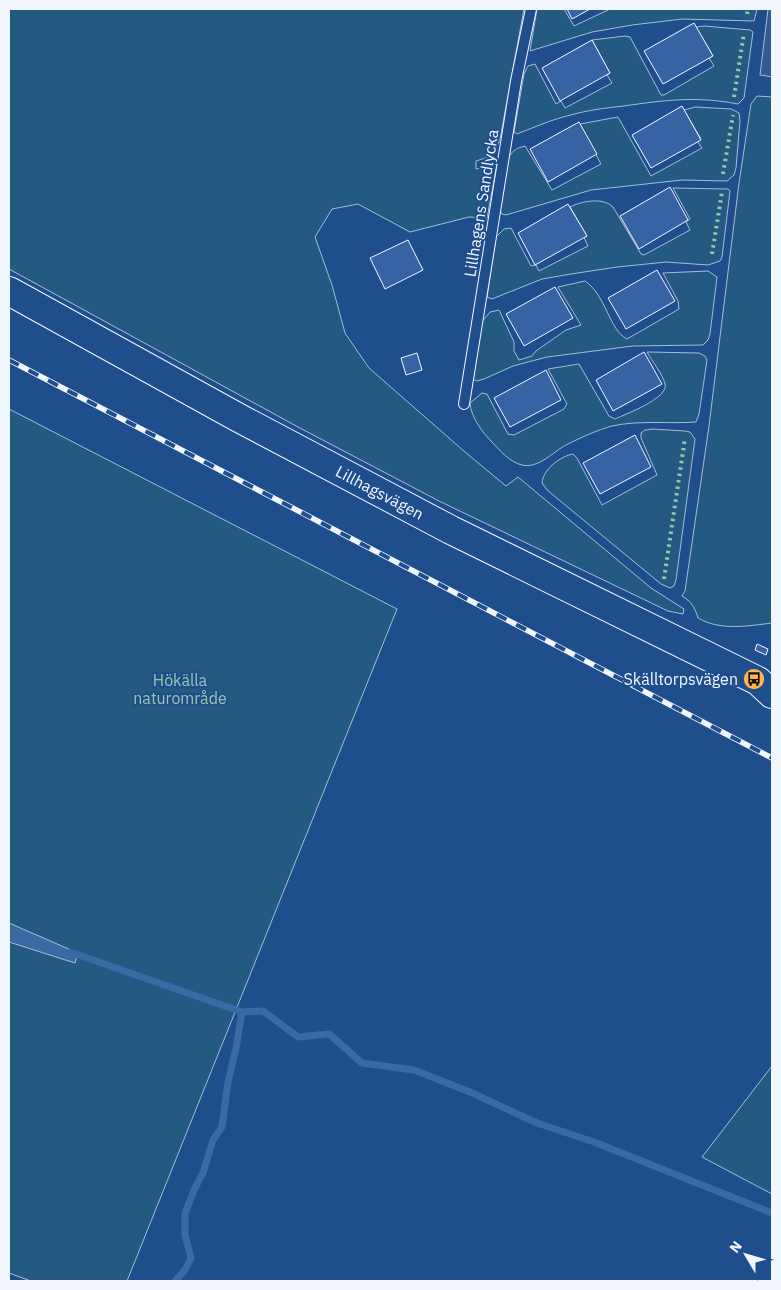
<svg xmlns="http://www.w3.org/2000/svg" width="781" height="1290" viewBox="0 0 781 1290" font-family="'IBM Plex Sans',sans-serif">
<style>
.green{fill:#245a82;stroke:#a8bbd7}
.parking{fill:#305b95;stroke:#a8bbd7}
.water{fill:#3b69a3;stroke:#a8bbd7}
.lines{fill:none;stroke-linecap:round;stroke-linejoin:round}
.stream{stroke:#3b69a3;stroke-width:7}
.building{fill:#3563a3;stroke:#f2f6ff}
.lane-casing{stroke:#f2f6ff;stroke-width:12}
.secondary-casing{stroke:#f2f6ff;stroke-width:30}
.lane{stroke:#1f4e8c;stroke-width:10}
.secondary{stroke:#1f4e8c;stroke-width:28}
.rail-casing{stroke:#f2f6ff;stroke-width:5.5}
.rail{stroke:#1f4e8c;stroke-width:4;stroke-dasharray:11;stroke-linecap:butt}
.hedge{stroke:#97c8a6;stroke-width:4;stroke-dasharray:2.5 4;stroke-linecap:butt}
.labels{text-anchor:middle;stroke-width:4;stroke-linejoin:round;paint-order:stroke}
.street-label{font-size:16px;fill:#f2f6ff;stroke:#1f4e8c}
.poi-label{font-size:16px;fill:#f2f6ff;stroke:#1f4e8c;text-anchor:end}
.park-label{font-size:16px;fill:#97c8a6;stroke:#1f4e8c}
</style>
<rect width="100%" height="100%" fill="#1f4e8c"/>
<path class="green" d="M 9,9 L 524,9 L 500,139 C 494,155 492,156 476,161 L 476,169 L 497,164 L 487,218 L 469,217 L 410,232 L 358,204 L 332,209 L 315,237 L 332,285 L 345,333 L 369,368 L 465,452 L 506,486 L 518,477 L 651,588 L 684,609 L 683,614 L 668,611 L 439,501 L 298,427 L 9,269 Z
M 537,9 L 564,9 L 574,26 L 610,9 L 757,9 L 754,21 L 682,19 L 632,25 L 592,32 L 530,51 Z
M 704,26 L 750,30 L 753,32 L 744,98 L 738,104 C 697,96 665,100 624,106 C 606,108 588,110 571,115 C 553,119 535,127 517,134 L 514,132 L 524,74 L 528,66 L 535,64 L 556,104 L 561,101 L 565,108 L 612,83 L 607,75 L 610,73 L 592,40 L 625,36 L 630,37 L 661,95 L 664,95 L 714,66 L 709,58 L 713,56 L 696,27 Z
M 757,96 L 772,97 L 772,623 C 748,626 720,631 698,618 C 695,608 691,601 682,596 L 685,591 L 709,426 L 739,183 L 751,104 Z
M 695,107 L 731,109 L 739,113 L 740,121 L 736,168 L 734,175 L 727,181 L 682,180 L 591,190 L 506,215 L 502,214 L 500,211 L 509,157 C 513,150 517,148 525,146 L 552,190 L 601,164 L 580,124 L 618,117 L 651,176 L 702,148 L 698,142 L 701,139 L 684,110 Z
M 673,188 L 728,189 L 730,191 L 722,257 L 720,261 L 708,265 L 666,262 L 617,267 L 571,274 L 542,279 L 492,299 L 487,297 L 496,237 L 504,229 L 511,228 L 531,266 L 536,265 L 539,271 L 588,246 L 584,238 L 587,236 L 570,207 C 582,201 603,197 613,207 L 641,254 L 644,255 L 690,230 L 686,222 L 690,219 Z
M 708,271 L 717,277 L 710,334 L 708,340 L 703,345 L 633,346 L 547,357 L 513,366 L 484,379 L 477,381 L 472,379 L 480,324 L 490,312 L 499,310 L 514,342 L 514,351 L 519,360 L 532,356 L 536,351 L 566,330 L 581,325 L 558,287 L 585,281 C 606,295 609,330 627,339 L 679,309 L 678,301 L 663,273 Z
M 647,352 L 699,353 L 705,356 L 707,360 L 699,414 L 696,422 C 669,424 639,420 612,426 C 597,430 580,438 566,445 C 553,452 538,469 522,465 C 511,463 499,450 492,442 C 482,432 471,417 470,403 L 482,393 L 487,394 L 508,434 L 514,435 L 564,409 L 567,404 L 548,369 L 579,364 L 609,416 L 615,419 C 626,414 669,398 665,384 C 663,375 652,361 647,352 Z
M 9,409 L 397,609 L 127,1281 L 31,1281 L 9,1273 Z
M 653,429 L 685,431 L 690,432 L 695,439 L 676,580 L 674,586 L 670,588 L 661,584 L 547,490 L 542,483 C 543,469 561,456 573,454 L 577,458 L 602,505 L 657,475 L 641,438 L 641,433 L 645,430 Z
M 772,1066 L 772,1194 L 702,1157 Z"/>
<path class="parking" d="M 768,9 L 772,9 L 772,77 L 760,75 Z"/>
<path class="water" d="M 9,923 L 78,953 L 75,963 L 9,942 Z"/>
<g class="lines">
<path class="stream" d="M 70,952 L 242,1012 L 263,1011 L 298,1037 L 329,1034 L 362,1063 L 414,1070 L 470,1092 L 537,1123 L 594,1142 L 772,1213
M 175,1281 L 185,1270 L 191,1258 L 185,1235 L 185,1213 L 195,1188 L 203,1173 L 213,1140 L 222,1127 L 228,1082 L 236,1048 L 242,1012"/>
</g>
<path class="building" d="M 567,9 L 590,9 L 572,19 Z
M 694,23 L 713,56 L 663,84 L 644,51 Z
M 592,40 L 610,73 L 560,101 L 542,68 Z
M 682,106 L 701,140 L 651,168 L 632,135 Z
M 579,122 L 597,154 L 548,182 L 530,149 Z
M 670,187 L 688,220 L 639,249 L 620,216 Z
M 568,204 L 587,236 L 535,265 L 518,233 Z
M 408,240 L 423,270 L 385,289 L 370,258 Z
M 657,270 L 675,301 L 626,329 L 608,298 Z
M 555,287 L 573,318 L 524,346 L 506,314 Z
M 644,352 L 662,384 L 613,411 L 596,380 Z
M 417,353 L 422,370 L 406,375 L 401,358 Z
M 546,370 L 561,400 L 510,427 L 494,398 Z
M 635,435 L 651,467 L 600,494 L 583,463 Z
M 757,644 L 768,649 L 766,655 L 755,650 Z"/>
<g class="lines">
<g class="lane-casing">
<path id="lane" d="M 464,404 L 516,81 L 531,9"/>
</g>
<g class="secondary-casing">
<g id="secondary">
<path id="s1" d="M 9,291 L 239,418 L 451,530 L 758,681 L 772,694"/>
</g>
</g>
<use href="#lane" class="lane"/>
<use href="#secondary" class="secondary"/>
<g class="rail-casing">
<path id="rail" d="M 9,360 L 772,758"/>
</g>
<use href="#rail" class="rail"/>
<path class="hedge" d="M 747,14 L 748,9
M 734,97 L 744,33
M 723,174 L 733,115
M 712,254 L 722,192
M 664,579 L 685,438"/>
</g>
<defs>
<g id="bus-disc" transform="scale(1.125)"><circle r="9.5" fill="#ffb74d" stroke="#1f4e8c"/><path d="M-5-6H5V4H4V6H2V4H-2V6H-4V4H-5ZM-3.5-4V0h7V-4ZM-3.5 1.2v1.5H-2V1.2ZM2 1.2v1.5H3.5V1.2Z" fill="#111"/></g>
</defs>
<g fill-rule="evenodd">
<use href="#bus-disc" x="754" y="679"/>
</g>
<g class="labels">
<g class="street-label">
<text transform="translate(481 203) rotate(-81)" y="6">Lillhagens Sandlycka</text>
<text dy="6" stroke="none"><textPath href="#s1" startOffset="422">Lillhagsvägen</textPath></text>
</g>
<g class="poi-label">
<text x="738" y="685">Skälltorpsvägen</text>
</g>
<g class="park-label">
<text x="180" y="686">Hökälla<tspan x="180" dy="18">naturområde</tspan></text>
</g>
</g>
<rect width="781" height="1290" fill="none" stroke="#f2f6ff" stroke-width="20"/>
<g transform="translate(746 1255) rotate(308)" stroke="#1f4e8c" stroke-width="4" paint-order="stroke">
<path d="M0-4L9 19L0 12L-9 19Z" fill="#f2f6ff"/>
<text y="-8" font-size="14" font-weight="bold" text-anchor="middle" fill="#f2f6ff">N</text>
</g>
</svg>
